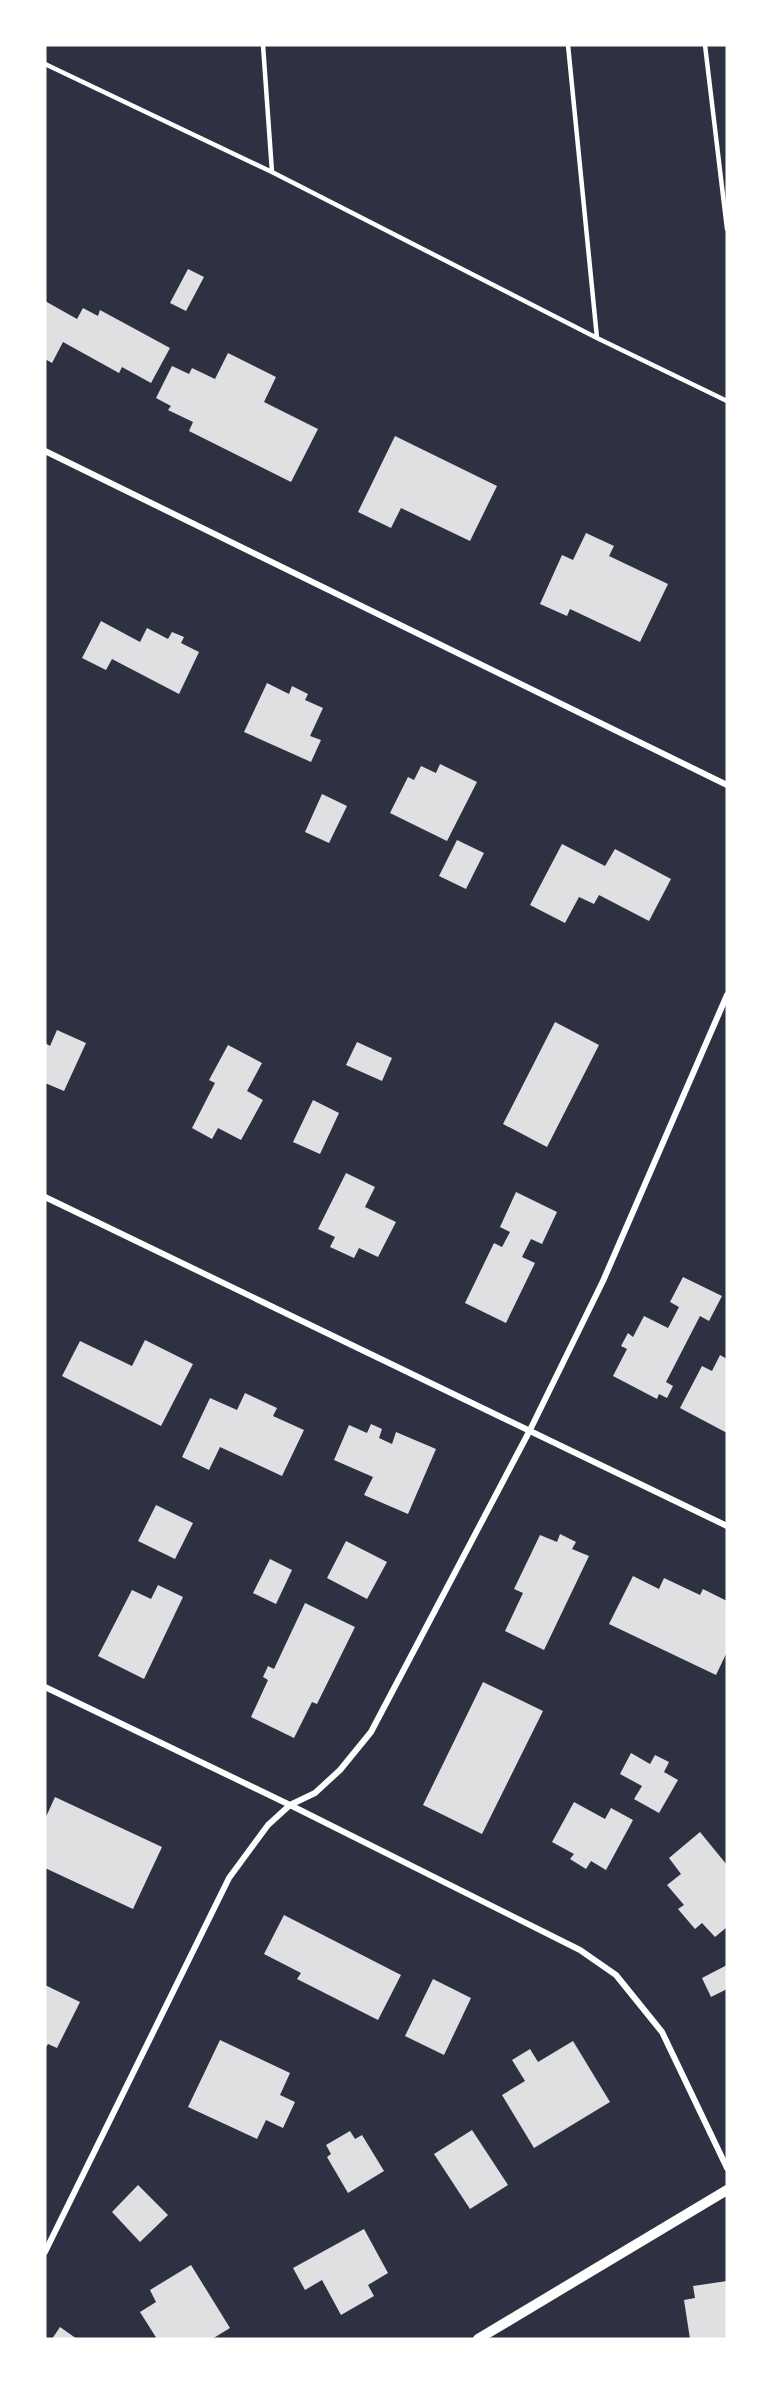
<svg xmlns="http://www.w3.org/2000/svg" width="772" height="2384" viewBox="0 0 772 2384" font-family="'Work Sans',sans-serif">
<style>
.building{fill:#e0e0e3}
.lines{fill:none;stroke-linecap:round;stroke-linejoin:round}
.service{stroke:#fff;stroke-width:4.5}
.minor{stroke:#fff;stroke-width:6}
.tertiary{stroke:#fff;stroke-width:10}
</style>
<rect width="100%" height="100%" fill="#2d3142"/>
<path class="building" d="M 188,269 L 204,277 L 186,311 L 170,303 Z
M 45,301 L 77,319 L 83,308 L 98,316 L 100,310 L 170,348 L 151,383 L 122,367 L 119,373 L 63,342 L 52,363 L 45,359 Z
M 228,353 L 276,377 L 264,402 L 318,429 L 291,482 L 189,431 L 193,422 L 168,410 L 171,406 L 156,398 L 172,366 L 189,374 L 192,368 L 215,379 Z
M 395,436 L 497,486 L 470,541 L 401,508 L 391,528 L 358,512 Z
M 586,533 L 614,546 L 609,556 L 668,584 L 640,642 L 570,609 L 567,616 L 540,604 L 562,555 L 573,560 Z
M 101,621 L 140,642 L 147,628 L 168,639 L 172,632 L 184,637 L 181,643 L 199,652 L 179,694 L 112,659 L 106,670 L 82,658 Z
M 267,683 L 289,694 L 292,686 L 308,694 L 305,700 L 323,708 L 310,736 L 321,740 L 311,762 L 244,732 Z
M 440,764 L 477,782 L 447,841 L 390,813 L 408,777 L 414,780 L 421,766 L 436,773 Z
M 322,794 L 347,806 L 329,843 L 305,832 Z
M 457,840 L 484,853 L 466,889 L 439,876 Z
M 562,844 L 605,866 L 615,849 L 671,879 L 649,921 L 599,895 L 594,904 L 579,897 L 565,923 L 530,905 Z
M 555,1022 L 599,1045 L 547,1147 L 503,1124 Z
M 57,1030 L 86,1043 L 64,1091 L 45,1083 L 45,1043 L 50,1046 Z
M 357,1042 L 392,1058 L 382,1081 L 346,1065 Z
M 228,1045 L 262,1063 L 247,1091 L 263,1100 L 241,1140 L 218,1128 L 212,1139 L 192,1128 L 215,1083 L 209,1080 Z
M 313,1100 L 339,1113 L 320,1154 L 293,1142 Z
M 346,1173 L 375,1187 L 365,1207 L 396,1222 L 378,1257 L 359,1248 L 354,1258 L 330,1247 L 335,1237 L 318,1229 Z
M 516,1192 L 557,1212 L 542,1244 L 531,1239 L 522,1257 L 535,1263 L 506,1323 L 465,1303 L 494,1243 L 502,1247 L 510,1232 L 500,1227 Z
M 683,1277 L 722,1296 L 709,1321 L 700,1316 L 666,1382 L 673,1386 L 667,1398 L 659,1394 L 657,1399 L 613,1376 L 627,1349 L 621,1346 L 628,1333 L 633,1337 L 644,1316 L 668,1328 L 679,1307 L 670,1302 Z
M 145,1340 L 193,1364 L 161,1426 L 62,1376 L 80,1341 L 132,1366 Z
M 720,1355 L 727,1359 L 727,1433 L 680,1408 L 702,1366 L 712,1371 Z
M 245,1393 L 277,1408 L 273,1416 L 304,1430 L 282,1476 L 220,1447 L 209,1470 L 182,1457 L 210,1398 L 237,1410 Z
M 371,1424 L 382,1429 L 379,1438 L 392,1444 L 396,1432 L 436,1449 L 408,1514 L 364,1495 L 373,1477 L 334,1460 L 349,1425 L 367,1433 Z
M 156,1505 L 193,1523 L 175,1559 L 138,1541 Z
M 560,1534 L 576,1542 L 572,1549 L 589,1556 L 544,1650 L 505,1631 L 523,1593 L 514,1589 L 540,1535 L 557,1542 Z
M 346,1541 L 387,1562 L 367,1599 L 327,1578 Z
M 270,1559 L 292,1570 L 276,1604 L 253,1593 Z
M 633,1576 L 659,1589 L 664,1578 L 700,1595 L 703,1589 L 727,1601 L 727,1652 L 716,1675 L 609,1624 Z
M 158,1585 L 183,1597 L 144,1679 L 98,1656 L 132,1590 L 151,1599 Z
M 305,1603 L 355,1627 L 317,1704 L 312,1702 L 294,1738 L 251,1717 L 268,1680 L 263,1677 L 268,1666 L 274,1669 Z
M 483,1682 L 543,1711 L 482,1834 L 423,1805 Z
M 631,1753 L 650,1764 L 655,1755 L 669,1762 L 664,1772 L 678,1780 L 659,1813 L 634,1799 L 642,1786 L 620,1774 Z
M 55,1797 L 162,1847 L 133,1909 L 45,1868 L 45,1819 Z
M 574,1802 L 605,1819 L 611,1808 L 633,1820 L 606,1870 L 591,1861 L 586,1869 L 570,1859 L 574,1854 L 552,1842 Z
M 700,1832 L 727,1865 L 727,1927 L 715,1937 L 702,1923 L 695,1929 L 678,1909 L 684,1905 L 667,1885 L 681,1874 L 669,1858 Z
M 284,1915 L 401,1975 L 378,2020 L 297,1979 L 301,1973 L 264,1954 Z
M 727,1965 L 727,1989 L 711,1997 L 702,1978 Z
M 433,1979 L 471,1998 L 444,2055 L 405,2036 Z
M 45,1985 L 80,2002 L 57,2048 L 48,2044 L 45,2049 Z
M 220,2040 L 290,2073 L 280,2095 L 295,2102 L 283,2128 L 266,2120 L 257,2139 L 188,2107 Z
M 573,2041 L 610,2102 L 534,2148 L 502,2095 L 525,2081 L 512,2060 L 530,2049 L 538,2062 Z
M 472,2130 L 508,2185 L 470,2209 L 434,2154 Z
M 350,2131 L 355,2139 L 362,2135 L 384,2171 L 348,2193 L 327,2157 L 331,2154 L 326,2145 Z
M 138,2185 L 168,2215 L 140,2242 L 112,2212 Z
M 364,2229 L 388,2273 L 368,2285 L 374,2296 L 341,2315 L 322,2280 L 305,2290 L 293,2268 Z
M 191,2265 L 230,2328 L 212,2339 L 157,2339 L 140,2312 L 156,2302 L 150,2290 Z
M 727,2281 L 727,2339 L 690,2339 L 684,2300 L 695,2298 L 693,2286 Z
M 60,2327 L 77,2339 L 52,2339 Z"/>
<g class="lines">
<path class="service" d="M 263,45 L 272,172
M 568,45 L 597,338 L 727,401
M 705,45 L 727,229
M 45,64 L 272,172 L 597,338"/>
<path class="minor" d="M 45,451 L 727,785
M 45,1197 L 727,1526
M 45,1687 L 290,1805 L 580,1950 L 616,1975 L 662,2032 L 727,2168
M 45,2252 L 229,1878 L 268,1825 L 290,1805 L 315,1793 L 340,1770 L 371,1732 L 530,1430 L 603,1281 L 727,995"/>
<path class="tertiary" d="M 478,2339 L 727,2190"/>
</g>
<rect width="772" height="2384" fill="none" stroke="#ffffff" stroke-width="93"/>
</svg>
